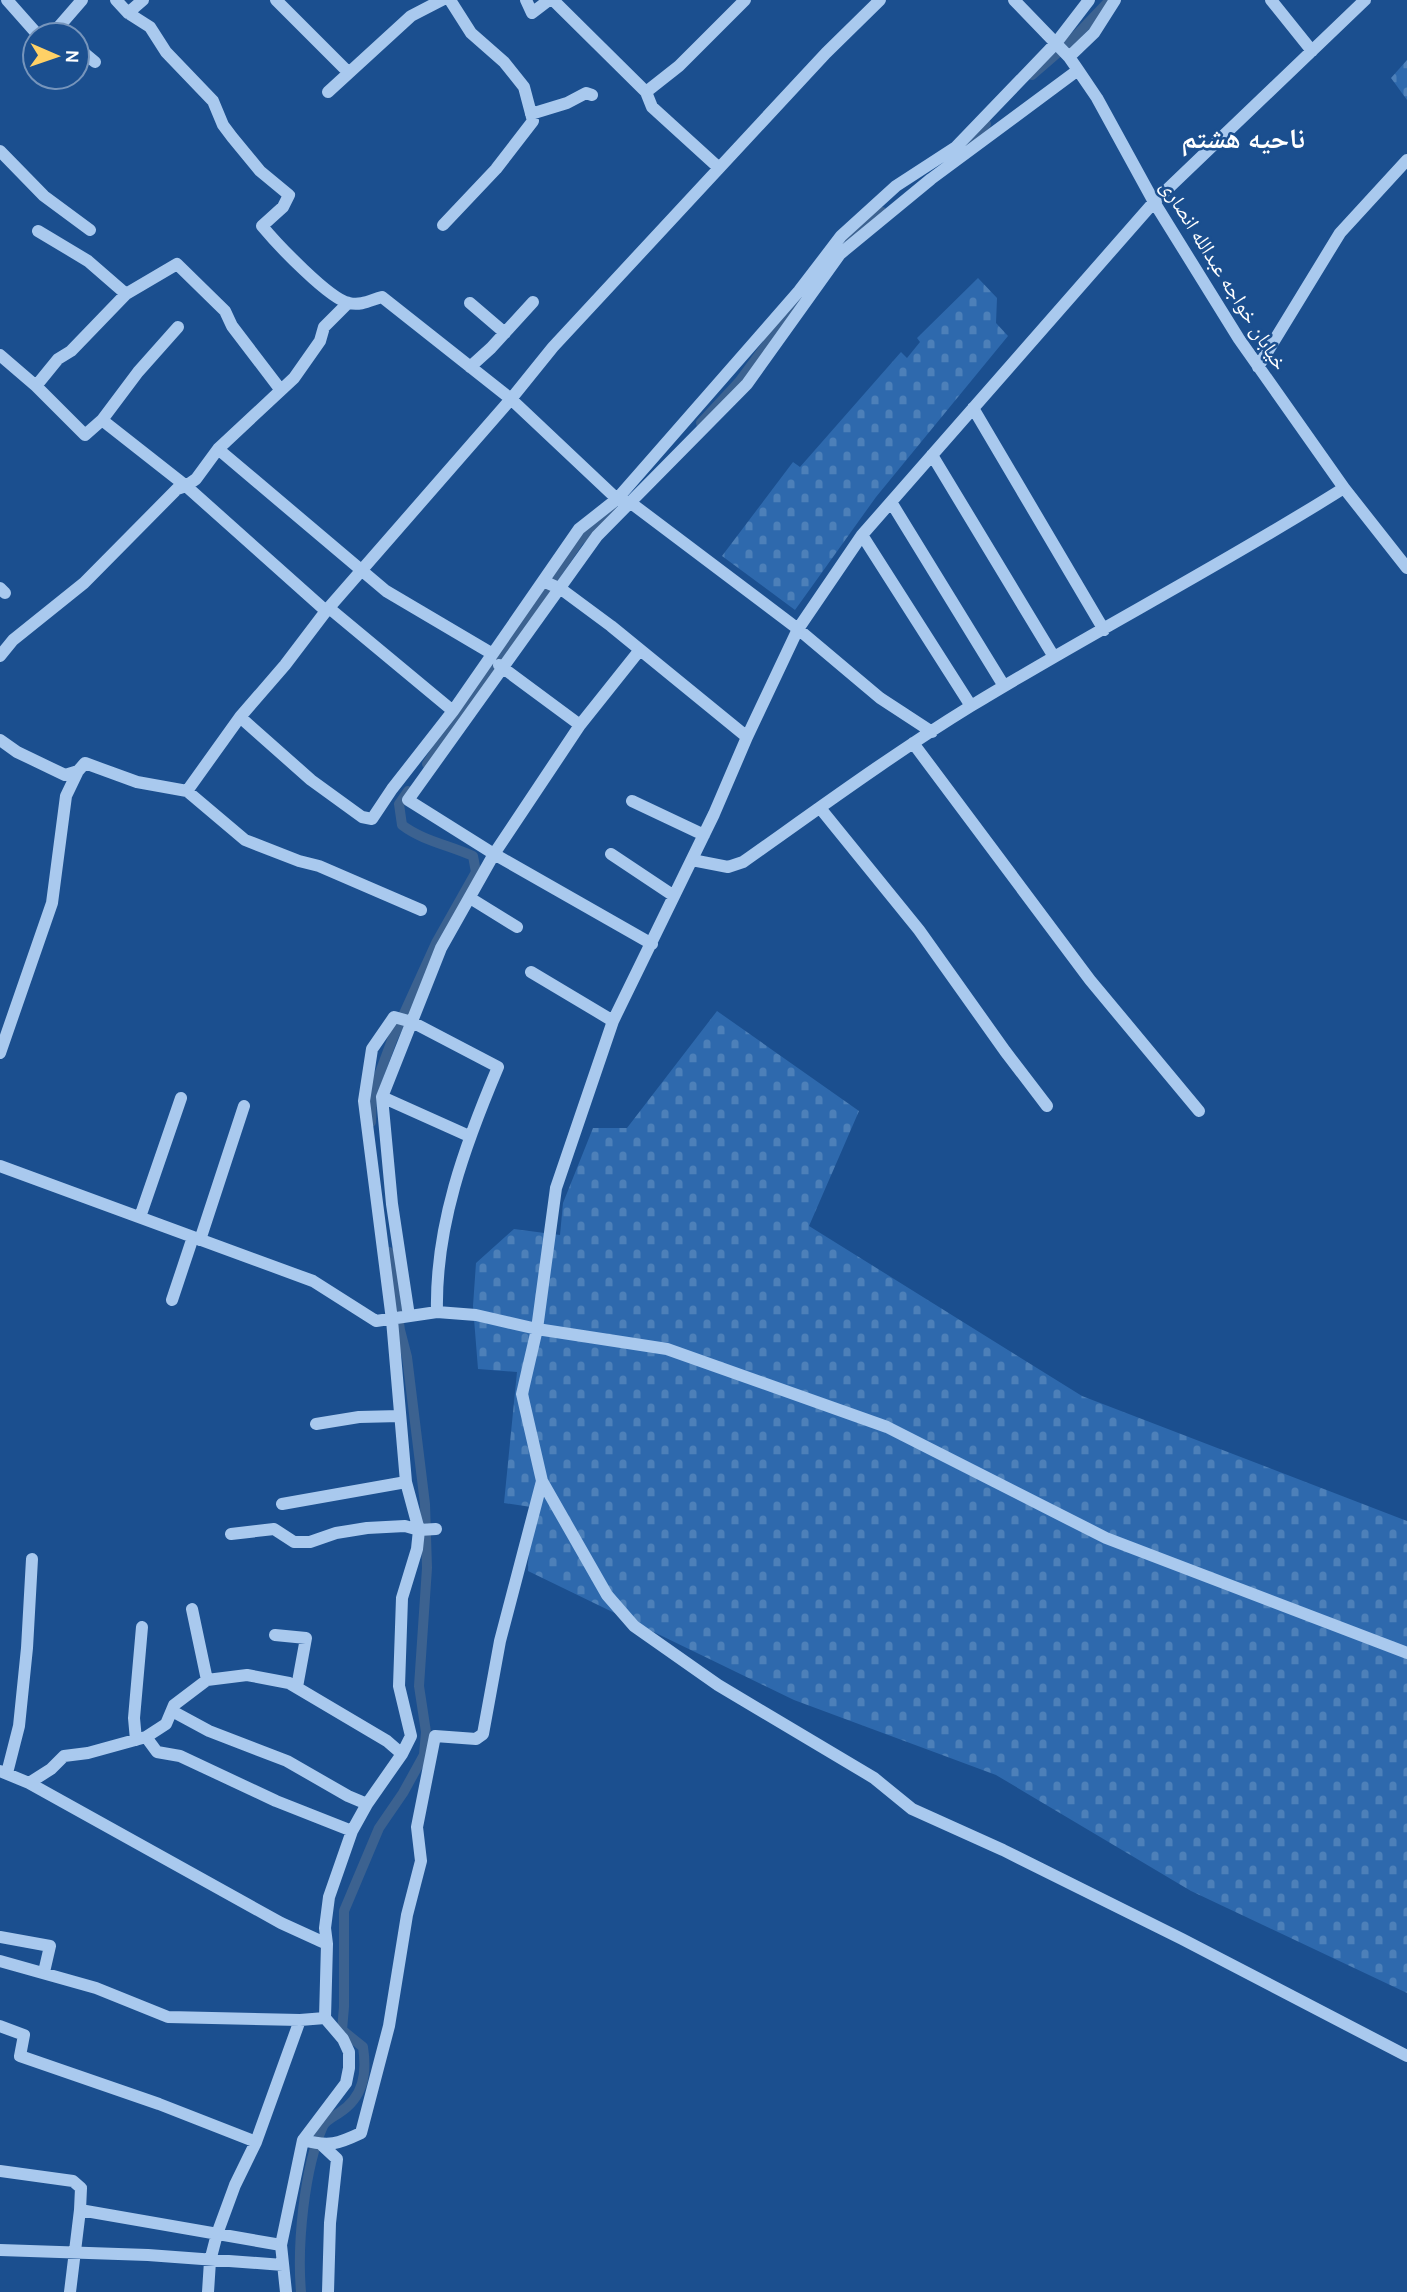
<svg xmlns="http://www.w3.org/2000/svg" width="1407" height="2292" viewBox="0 0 1407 2292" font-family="Karla,'Noto Naskh Arabic',sans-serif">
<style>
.cemetery{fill:url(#cemetery-stones)}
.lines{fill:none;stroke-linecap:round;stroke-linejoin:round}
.canal{stroke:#3c6290;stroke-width:10}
.minor{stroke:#a9c9ee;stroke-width:12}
.labels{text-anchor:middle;stroke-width:5;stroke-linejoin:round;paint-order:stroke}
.street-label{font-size:21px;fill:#fff;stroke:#1b4f8f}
.district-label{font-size:28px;font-weight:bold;fill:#fff;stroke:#1b4f8f}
</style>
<defs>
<pattern id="cemetery-stones" width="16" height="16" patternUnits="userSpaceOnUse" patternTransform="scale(1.75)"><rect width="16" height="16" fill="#2e69ad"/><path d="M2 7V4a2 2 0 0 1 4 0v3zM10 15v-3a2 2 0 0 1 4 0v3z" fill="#4d80b9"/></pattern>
</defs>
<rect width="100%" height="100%" fill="#1b4f8f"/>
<path class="cemetery" d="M 1407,60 L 1407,100 L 1391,78 Z
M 978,278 L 997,298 L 996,323 L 1008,336 L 876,497 L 795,610 L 722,556 L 793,462 L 800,467 L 901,352 L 907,358 L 920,342 L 917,338 Z
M 717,1011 L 859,1111 L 809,1226 L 1082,1396 L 1407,1521 L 1407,1993 L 1191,1891 L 996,1775 L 794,1700 L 528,1571 L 531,1507 L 504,1503 L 517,1372 L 478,1369 L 473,1306 L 476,1263 L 514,1229 L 560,1235 L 563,1203 L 593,1128 L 627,1128 Z"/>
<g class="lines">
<path class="canal" d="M 1032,75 L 1069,43 L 1109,1
M 961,153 L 986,124
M 838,250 L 845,241 L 882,212
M 701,423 L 739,382 L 801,298
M 427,764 L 490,668 L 501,655 L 579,541 L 615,511
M 371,1122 L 372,1094 L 392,1040 L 436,943 L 476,872 L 473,856 C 449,845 423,841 402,825 L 399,804 L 408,791
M 301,2292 C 297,2245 304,2169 323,2126 C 326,2120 333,2117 339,2113 C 364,2097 367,2073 363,2047 L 342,2030 L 344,2007 L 344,1911 L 379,1828 L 403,1793 L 424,1755 L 426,1732 L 419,1686 L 427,1568 L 425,1504 L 407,1357 L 400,1330 L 389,1252"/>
<path class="minor" d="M 7,0 L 38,35
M 116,0 L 128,13 L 150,27 L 166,52 L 213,101 L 223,125 L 232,137 L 260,171 L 289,195 L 283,207 L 262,226 C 277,244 329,299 349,303 C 361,306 371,300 382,297 L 511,399 L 617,499 L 631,503 L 798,629 L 880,698 L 932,732
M 276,0 L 348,72
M 526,0 L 532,13 L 549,0
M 553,0 L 646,92 L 652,107 L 719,168
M 1014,0 L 1069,57 L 1078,70 L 1097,98 L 1154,202 L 1239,339 L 1344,488 L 1407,568
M 1271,0 L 1312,51
M 128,13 L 143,0
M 63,35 L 56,30 L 82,0
M 77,47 L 95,62
M 1069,57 L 1094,33 L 1115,0
M 328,92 L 411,16 L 442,0
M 646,92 L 679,66 L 745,0
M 531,114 L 567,103 L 586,93 L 592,95
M 0,151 L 44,196 L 90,230
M 443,225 L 496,169 L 533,121 L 524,87 L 504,62 L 471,33 L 450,0
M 38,231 L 88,261 L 126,294
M 470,303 L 505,333
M 0,355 L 36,386 L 85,435 L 102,420 L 138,372 L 178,327
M 470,367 L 491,348 L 533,302
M 1258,367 L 1340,233 L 1407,160
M 36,386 L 58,359 L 71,351 L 126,294 L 177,264 L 225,311 L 232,326 L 280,389
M 973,408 L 1104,630
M 102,420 L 186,486 L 326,611
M 218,449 L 386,591 L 491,653
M 932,455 L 1054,657
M 891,502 L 1004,686
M 862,535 L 971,706
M 543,581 L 561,589 L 611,626 L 747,737
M 0,588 L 5,593
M 329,608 L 453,711
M 0,656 L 13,640 L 84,583 L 177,489 L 186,486 L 196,479 L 218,449 L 294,378 L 320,341 L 324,327 L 348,303
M 499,665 L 580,725
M 240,717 L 311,780 L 362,817 L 372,819 L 392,789 L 453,711 L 579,529 L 617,499 L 799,291 L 841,236 L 896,186 L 956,147 L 1056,43 L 1089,0
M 0,740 L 17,752 L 65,775 L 78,771 L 85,763 L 137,782 L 187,791 L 245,840 L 299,861 L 319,866 L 421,910
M 913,743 L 1090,980 L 1199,1111
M 187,791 L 240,717 L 285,665 L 326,611 L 511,399 L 553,347 L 826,53 L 880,0
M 632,801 L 704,835
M 820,808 L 919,930 L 1005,1051 L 1047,1106
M 611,854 L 674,896
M 692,860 L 728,867 L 743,862 C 818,809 893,754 971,706 C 1094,631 1222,565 1344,488
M 470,898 L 517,927
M 652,944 L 494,854 L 408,800 L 597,536 L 747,384 L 840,254 L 931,179 L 1078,70
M 531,972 L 613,1021
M 0,1053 L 52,903 L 66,796 L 78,771
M 382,1097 L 469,1136
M 0,1166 L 313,1281 L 376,1321 L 437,1312 L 476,1315 L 537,1329 L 667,1349 L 887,1427 L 1106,1538 L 1407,1653
M 140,1217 L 181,1098
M 200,1240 L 244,1106
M 172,1300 L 193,1237
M 409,1316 L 392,1204 L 382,1097 L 441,948 L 494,854 L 580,725 L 639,651
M 316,1424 L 359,1417 L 400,1416
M 542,1481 L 607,1595 L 634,1626 L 718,1685 L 874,1778 L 912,1809 L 1003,1850 L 1182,1939 L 1407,2056
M 282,1504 L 406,1482
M 231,1534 L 274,1529 L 294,1542 L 310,1542 L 336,1533 L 367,1528 L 405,1526 L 419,1530 L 436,1529
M 192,1609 L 207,1680
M 275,1635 L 306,1638 L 297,1687
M 172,1711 L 209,1731 L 287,1761 L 348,1796 L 367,1804
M 146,1737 L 157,1752 L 180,1756 L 276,1801 L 352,1831
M 136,1740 L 134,1718 L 142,1627
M 0,1771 L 29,1783 L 281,1923 L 327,1944
M 7,1773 L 19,1726 L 27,1648 L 32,1559
M 29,1783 L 51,1769 L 64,1756 L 88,1753 L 146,1737 L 166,1724 L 174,1705 L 207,1680 L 247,1675 L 289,1683 L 387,1741 L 402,1754
M 0,1937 L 50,1946 L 44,1972
M 0,1961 L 96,1988 L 168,2017 L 300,2020 L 325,2018
M 0,2026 L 24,2035 L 20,2056 L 159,2104 L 256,2142
M 303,2140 C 329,2147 338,2144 361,2133 L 389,2026 L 407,1915 L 421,1861 L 417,1827 L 435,1736 L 476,1739 L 483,1734 L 500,1641 L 542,1481 L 522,1394 L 537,1329 L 556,1188 L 613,1021 L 714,814 L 747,737 L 798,629 L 862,535 L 1154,202 L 1365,0
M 322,2145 L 337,2159 L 330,2223 L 328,2292
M 0,2171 L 73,2181 L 81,2188 L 80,2210 L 281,2245
M 0,2250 L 148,2255 L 283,2265
M 70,2292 L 80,2210
M 208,2292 L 210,2261 L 217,2234 L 235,2185 L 256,2142 L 300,2020
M 286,2292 L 281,2245 L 303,2140 L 346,2083 L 349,2068 L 349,2052 L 343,2039 L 325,2018 L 327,1944 L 325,1928 L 329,1897 L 352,1831 L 367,1804 L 402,1754 L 411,1736 L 399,1686 L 402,1598 L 417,1549 L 419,1530 L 406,1482 L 392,1320 L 364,1101 L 372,1049 L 394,1017 L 412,1022 L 498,1067 C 465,1145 435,1226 437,1312"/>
</g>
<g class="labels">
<g class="street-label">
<text transform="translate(1224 275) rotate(58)" y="7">خیابان خواجه عبدالله انصاری</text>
</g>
<g class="district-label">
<text x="1243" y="148">ناحیه هشتم</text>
</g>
</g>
<g transform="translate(56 56) rotate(92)"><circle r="33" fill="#1b4f8f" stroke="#7695bc" stroke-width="2"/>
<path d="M0-5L12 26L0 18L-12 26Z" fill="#ffd166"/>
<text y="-10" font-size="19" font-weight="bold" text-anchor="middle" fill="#ffffff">N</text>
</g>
</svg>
